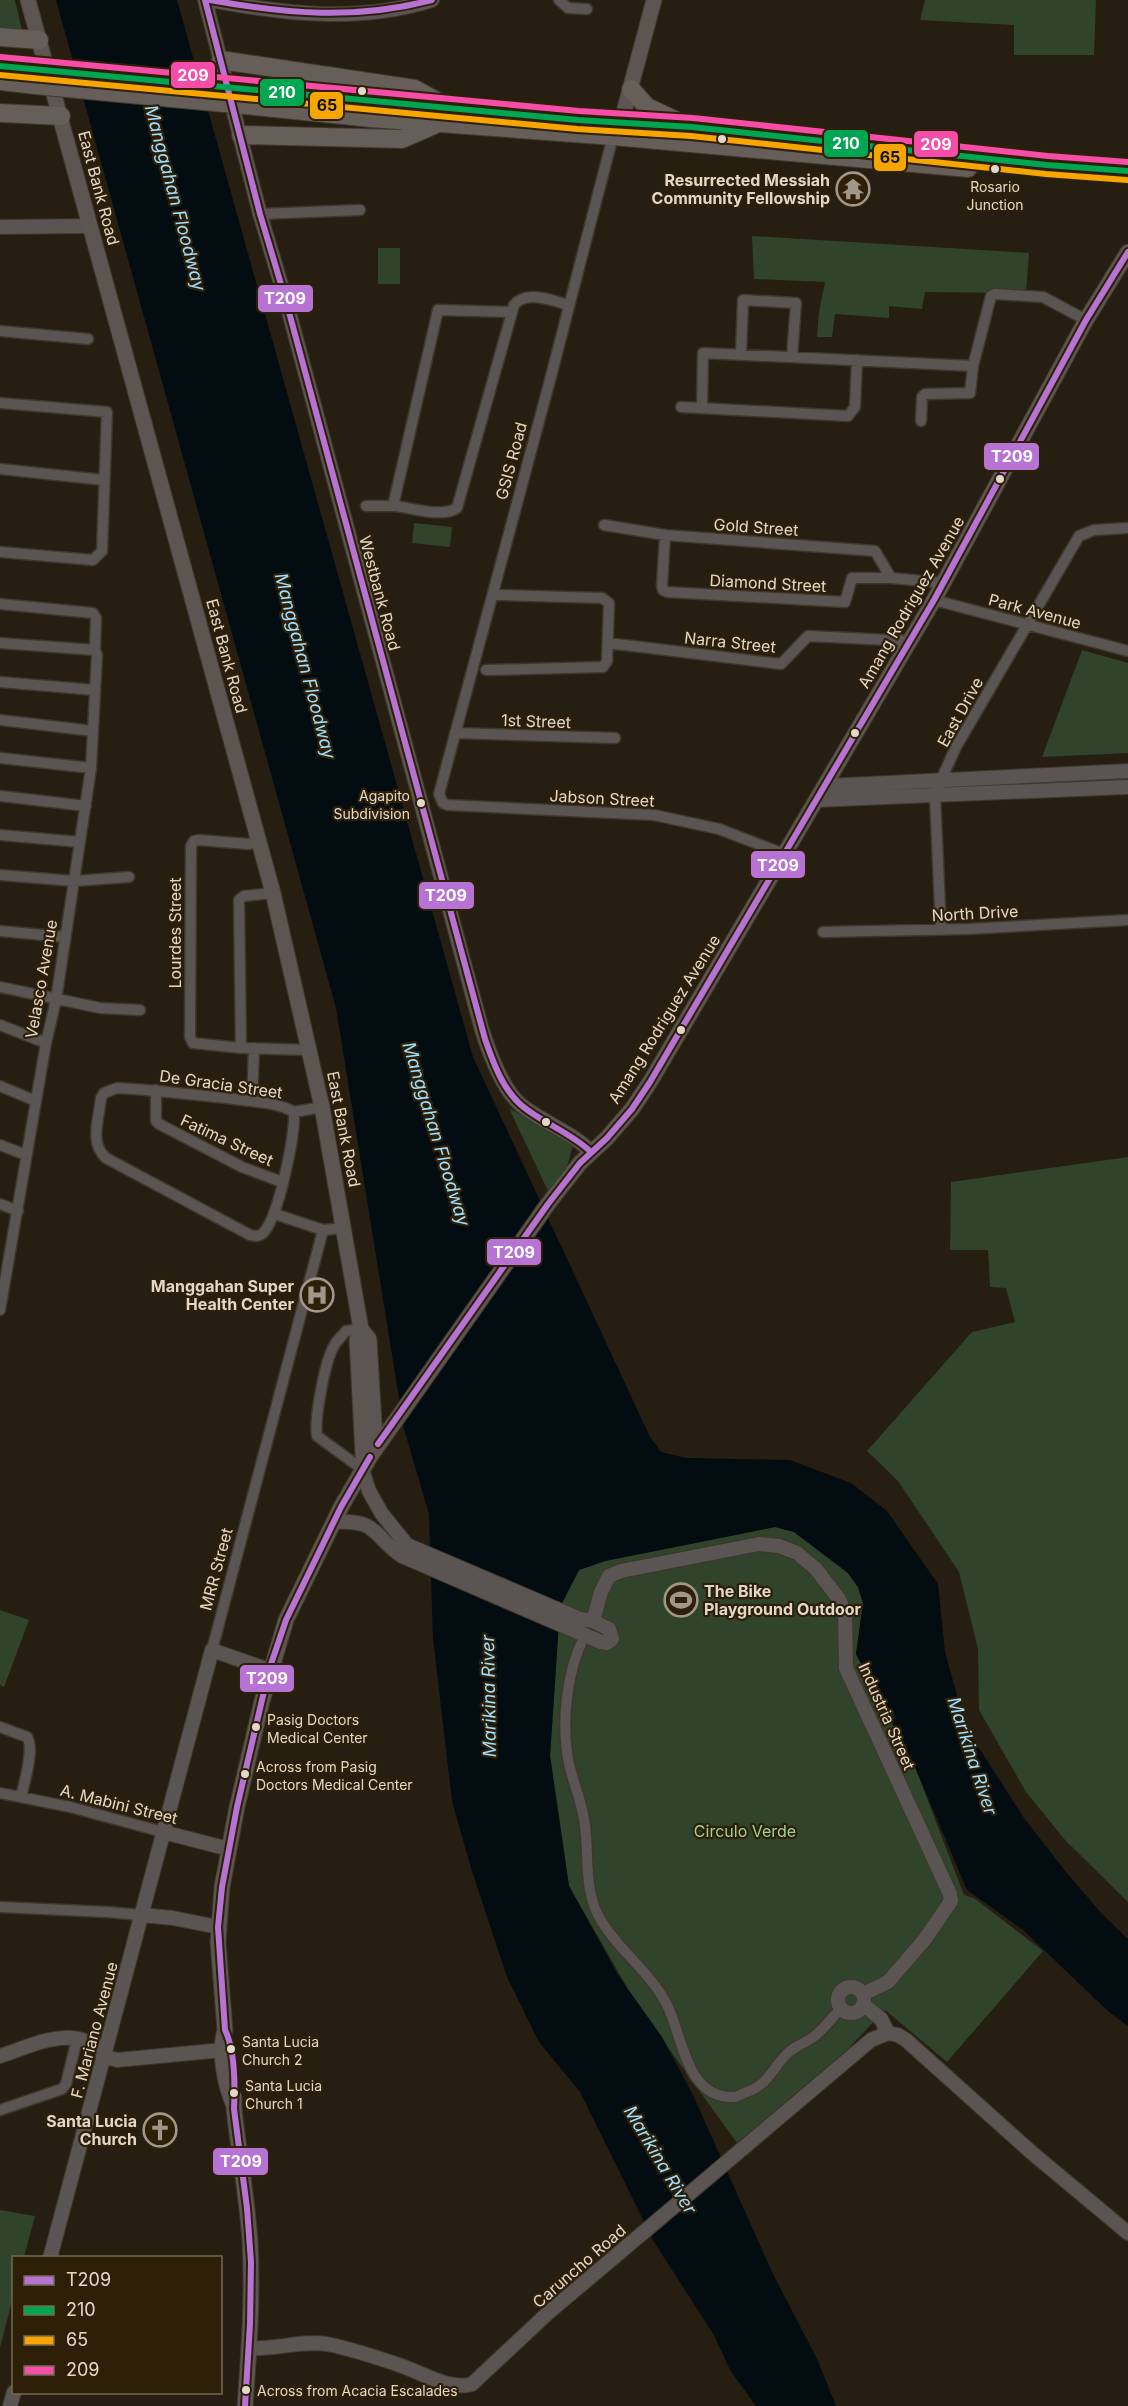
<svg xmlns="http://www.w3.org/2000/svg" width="1128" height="2406" viewBox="0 0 1128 2406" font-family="Inter,sans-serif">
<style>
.green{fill:#30432b}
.water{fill:#030c11}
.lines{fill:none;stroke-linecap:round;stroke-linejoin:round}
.minor-casing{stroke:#3f372c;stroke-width:13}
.tertiary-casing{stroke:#3f372c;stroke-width:16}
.secondary-casing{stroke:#3f372c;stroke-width:17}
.primary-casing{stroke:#3f372c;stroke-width:20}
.minor{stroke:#5a5452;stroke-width:10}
.tertiary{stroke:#5a5452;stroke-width:14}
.secondary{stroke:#5d5551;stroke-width:15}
.primary{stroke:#655e59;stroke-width:18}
.primary-bridge-casing{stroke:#3f372c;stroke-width:20;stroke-linecap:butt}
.primary-bridge{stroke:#655e59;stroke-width:18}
.bus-1-casing{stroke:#2e2008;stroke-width:10}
.bus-2-casing{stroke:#2e2008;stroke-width:10}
.bus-3-casing{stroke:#2e2008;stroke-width:10}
.bus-4-casing{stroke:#2e2008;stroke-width:10}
.bus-1{stroke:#b673d3;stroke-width:6}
.bus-2{stroke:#00a651;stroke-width:6}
.bus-3{stroke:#f7a600;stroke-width:6}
.bus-4{stroke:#f54da8;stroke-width:6}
.bus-dot{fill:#e2d8ca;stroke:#2e2008;stroke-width:2}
.labels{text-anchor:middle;stroke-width:4.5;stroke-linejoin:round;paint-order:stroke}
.bus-label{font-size:14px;fill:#e2d8ca;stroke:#2e2008;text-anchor:start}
.poi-label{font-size:16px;font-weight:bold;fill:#e2d8ca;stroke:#2e2008;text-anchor:end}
.street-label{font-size:16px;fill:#e2d8ca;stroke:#2e2008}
.park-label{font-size:16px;fill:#9dd398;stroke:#2e2008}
.water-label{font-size:18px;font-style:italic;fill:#9edfff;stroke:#2e2008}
.line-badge{stroke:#2e2008;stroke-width:2}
.badge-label{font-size:16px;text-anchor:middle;font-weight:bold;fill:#fff}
.pale-badge-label{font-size:16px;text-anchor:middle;font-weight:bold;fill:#111}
</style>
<rect width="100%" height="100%" fill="#261e10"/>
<path class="green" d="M 0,0 L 15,0 L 22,30 L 0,29 Z
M 925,0 L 1096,0 L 1094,55 L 1014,55 L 1014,25 L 920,20 Z
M 752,236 L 1029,253 L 1026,293 L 925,292 L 922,309 L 889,306 L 889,318 L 835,314 L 832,337 L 817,337 L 819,312 L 825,282 L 754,279 Z
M 378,248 L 400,248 L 400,284 L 378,284 Z
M 414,523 L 452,527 L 450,547 L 412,543 Z
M 1082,650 L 1128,663 L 1128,753 L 1042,757 Z
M 509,1108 L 573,1145 L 567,1167 L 548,1191 Z
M 1128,1157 L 1128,1902 L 1065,1840 L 1026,1792 L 979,1710 L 978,1649 L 959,1572 L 898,1481 L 867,1451 L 972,1332 L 1015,1322 L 1006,1288 L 990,1287 L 988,1250 L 950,1250 L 951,1182 Z
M 775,1527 L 794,1532 L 848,1573 L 858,1587 L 863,1603 L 856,1654 L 915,1767 L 964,1895 L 974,1898 L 1043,1951 L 947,2062 L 885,2010 L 847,2050 L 737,2143 L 636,2003 L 569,1886 L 550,1756 L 560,1607 L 579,1570 L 605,1561 Z
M 0,1610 L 29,1620 L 4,1687 L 0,1685 Z
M 0,2210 L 35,2216 L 24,2257 L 14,2258 L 13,2297 L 0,2348 Z"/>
<path class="water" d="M 56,0 L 177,0 L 473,1057 L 650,1437 L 661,1452 L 686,1458 L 790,1460 L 851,1483 L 887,1511 L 938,1584 L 945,1652 L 966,1728 L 1024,1818 L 1066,1872 L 1102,1914 L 1128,1939 L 1128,2026 L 1109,2012 L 1022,1929 L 967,1890 L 915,1767 L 856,1654 L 863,1603 L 858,1587 L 848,1573 L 794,1532 L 775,1527 L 605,1561 L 579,1570 L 560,1607 L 550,1756 L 569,1886 L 618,1975 L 662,2037 L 693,2095 L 772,2272 L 818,2361 L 836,2406 L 756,2406 L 730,2370 L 714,2335 L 654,2242 L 580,2092 L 539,2042 L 507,1977 L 471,1868 L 452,1801 L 433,1639 L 429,1514 L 404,1429 L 336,1008 Z"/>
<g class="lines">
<g class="minor-casing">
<path id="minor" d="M 559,0 L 568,8 L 587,9
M 260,214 L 360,210
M 0,331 L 88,339
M 741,353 L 743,300 L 796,303 L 792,356
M 0,403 L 107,412 L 102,551 L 93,560 L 0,552
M 681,407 L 848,416 L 855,407 L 857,360
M 702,408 L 703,353 L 973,366
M 921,421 L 922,397 L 925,394 L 970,393 L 973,366 L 991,296 L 995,294 L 1043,297 L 1086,320
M 0,469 L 104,480
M 366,506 C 376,506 386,506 395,506 C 413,508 442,518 457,508 L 514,305 C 526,290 552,300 568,305
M 393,506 L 438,310 L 511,312
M 604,525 L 665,535 L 875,551 L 891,578
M 665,535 L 662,586 L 663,590 L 667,592 L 845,602 L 852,578 L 891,578 L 944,583
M 934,600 L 1128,651
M 0,604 L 93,613 L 96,618 L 95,650
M 0,643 L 95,650 L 97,655 L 91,768 L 56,1000 L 46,1043 L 0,1310
M 608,643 L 781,664 L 808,636 L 909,641
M 486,670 L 603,667 L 607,661 L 609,603 L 602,598 L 499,595
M 0,682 L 95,690
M 0,720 L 93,731
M 455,733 L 615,738
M 0,758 L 91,768
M 439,794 L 549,384 L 613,136
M 439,794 L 443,803 L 448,805 L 654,815 L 719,829 L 784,854
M 0,796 L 86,806
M 0,835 L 80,842
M 259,842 L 248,844 L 199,840 L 194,841 L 191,846 L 190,1037 L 193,1043 L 241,1048 L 310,1050
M 0,875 L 74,881 L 129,877
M 941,930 L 935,797 L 941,780 L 956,747 L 1079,536 L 1094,530 L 1128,528
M 0,931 L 64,937
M 823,932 L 968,929 L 1128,920
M 0,987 L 100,1008 L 140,1010
M 0,1025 L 46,1043
M 241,1048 L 239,900 L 244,896 L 273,893
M 0,1086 L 36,1101
M 117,1088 C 156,1090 195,1095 234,1099 C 253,1102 278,1102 294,1112 C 295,1135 279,1217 263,1233 C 259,1237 255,1236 250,1235 L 106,1158 C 89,1143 99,1119 101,1098 L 104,1093 Z
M 156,1090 L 156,1121 L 159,1124 L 242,1167 L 282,1182
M 252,1101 L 254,1048
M 294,1112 L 322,1107
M 0,1145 L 26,1155
M 0,1204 L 18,1211
M 275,1214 L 323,1230 L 344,1228
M 361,1329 L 346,1331 C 342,1336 336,1341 334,1346 C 325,1361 314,1419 317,1436 L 362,1469
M 585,1635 C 566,1672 561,1724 569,1764 C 574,1785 583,1805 585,1826 C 589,1856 584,1887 598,1915 C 616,1949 650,1971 667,2005 C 683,2036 686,2100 735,2097 C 739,2096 743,2093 747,2092 C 770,2084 772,2067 789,2052 C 797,2045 808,2042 816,2035 C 825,2027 833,2017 841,2008
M 212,1650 L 323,1230
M 0,1727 L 27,1737 C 35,1749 24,1783 21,1797
M 0,1793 L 70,1807 L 163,1832
M 0,1907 L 107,1912 L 141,1915
M 0,2110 L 62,2089 L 66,2084 L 77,2039"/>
</g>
<g class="tertiary-casing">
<path id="tertiary" d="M 205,0 L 260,214 L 286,301 L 482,1030 C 489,1052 503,1090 521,1105 C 543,1123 571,1131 591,1152
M 210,0 C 285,14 359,23 432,0
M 0,227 L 90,226
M 826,786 L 1128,771
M 817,800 L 1128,787
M 334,1522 C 379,1519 372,1536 402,1556 L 601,1642 L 607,1643 L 612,1639 L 609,1629 L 593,1621 L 580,1619 L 407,1545 L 382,1514 L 369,1491 L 362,1469
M 593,1621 L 601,1592 L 609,1576 L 621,1571 L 759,1544 L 779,1546 L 797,1553 L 816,1569 L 839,1599 L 845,1614 L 846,1668 L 950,1894 L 951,1901 L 925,1939 L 888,1982 L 863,1994
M 163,1832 L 229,1849
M 141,1915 L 173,1918 L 218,1927
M838 2000a13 13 0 1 1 26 0a13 13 0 1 1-26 0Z
M 863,2004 L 881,2019 L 888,2033
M 0,2056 C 23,2049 54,2033 79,2039 C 88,2041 96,2046 105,2049
M 103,2056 L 117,2060 L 223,2050
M 50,2258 L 212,1650 L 269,1670
M 250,2348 C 276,2350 301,2340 327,2344 C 352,2349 379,2358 402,2366 C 422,2373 451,2391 472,2384 L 548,2313 L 871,2040 L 888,2033 L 898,2035 L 906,2040 L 1031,2152 L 1128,2233
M 10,2406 L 14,2392"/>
</g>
<g class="secondary-casing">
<path id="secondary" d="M 28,0 L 273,893 L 322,1107 L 361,1329 L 369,1339 L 375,1439 L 378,1444
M 621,123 L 654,0
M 361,1329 L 357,1340 L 363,1455 L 367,1461
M 234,2097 L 234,2109 C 239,2153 247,2197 250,2241 C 253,2297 249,2351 245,2406
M 234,2106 C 225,2085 218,2052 225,2030 L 218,1942 L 222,1887 L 237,1807 L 262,1701 L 286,1620 L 341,1507 L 370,1457 L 548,1204 L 580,1163 L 607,1138 L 632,1109 L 650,1082 L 934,600 L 1086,320 L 1128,252"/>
</g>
<g class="primary-casing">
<path id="primary" d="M 0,37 L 39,40
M 221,60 L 415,89 L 442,104
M 0,66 L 34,70
M 0,81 L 35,85
M 232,88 L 578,120 L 692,127 L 1047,165 L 1128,171
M 631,89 L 647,107 L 679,122
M 235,104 L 371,118 L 613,136 L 968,168
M 0,113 L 61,116
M 241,135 L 402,139 L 434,125"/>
</g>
<use href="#minor" class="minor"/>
<use href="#tertiary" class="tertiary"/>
<use href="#secondary" class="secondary"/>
<use href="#primary" class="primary"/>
<g class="primary-bridge-casing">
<path id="primary-bridge" d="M 34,70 L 232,88
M 35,85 L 235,104"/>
</g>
<use href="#primary-bridge" class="primary-bridge"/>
<g class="bus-1-casing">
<path id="bus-1" d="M 205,0 L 260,214 L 286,301 L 485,1039 C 493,1062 502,1088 521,1105 C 542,1123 570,1132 591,1152
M 210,0 C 287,14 355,20 432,0
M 378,1444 L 548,1204 L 580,1163 L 607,1138 L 632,1109 L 650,1082 L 934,600 L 1086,320 L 1128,252
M 245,2406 L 250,2324 L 251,2262 L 247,2208 L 234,2109 C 235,2087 235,2050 225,2030 L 218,1927 L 222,1887 L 237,1807 L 269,1670 L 286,1620 L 341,1507 L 370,1457"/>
</g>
<g class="bus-2-casing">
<path id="bus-2" d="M 0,66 L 578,120 L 692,127 L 1047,165 L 1128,171"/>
</g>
<g class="bus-3-casing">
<path id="bus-3" d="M 0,75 L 577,129 L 691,136 L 1046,174 L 1127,180"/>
</g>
<g class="bus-4-casing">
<path id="bus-4" d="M 1,57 L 579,111 L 693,118 L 1048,156 L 1128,162"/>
</g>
<use href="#bus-1" class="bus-1"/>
<use href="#bus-2" class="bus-2"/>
<use href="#bus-3" class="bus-3"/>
<use href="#bus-4" class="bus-4"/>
</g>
<defs>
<g id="temple-ring" transform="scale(1.725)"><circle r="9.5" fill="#2e2008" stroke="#a09789" stroke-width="1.5"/><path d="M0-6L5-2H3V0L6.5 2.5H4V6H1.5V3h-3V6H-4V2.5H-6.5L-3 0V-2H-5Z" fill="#a09789"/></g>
<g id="hospital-ring" transform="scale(1.725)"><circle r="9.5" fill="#2e2008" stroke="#a09789" stroke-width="1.5"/><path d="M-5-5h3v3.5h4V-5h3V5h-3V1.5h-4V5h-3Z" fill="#a09789"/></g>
<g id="stadium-ring" transform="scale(1.725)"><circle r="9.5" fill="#2e2008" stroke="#a09789" stroke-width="1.5"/><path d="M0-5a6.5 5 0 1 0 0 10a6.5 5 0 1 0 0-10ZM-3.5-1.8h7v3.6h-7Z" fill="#a09789"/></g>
<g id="church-ring" transform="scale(1.725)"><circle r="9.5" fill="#2e2008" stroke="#a09789" stroke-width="1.5"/><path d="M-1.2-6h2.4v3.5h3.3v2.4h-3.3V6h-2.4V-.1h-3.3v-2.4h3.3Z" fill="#a09789"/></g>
</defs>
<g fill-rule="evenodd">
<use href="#temple-ring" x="853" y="189"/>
<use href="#hospital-ring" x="317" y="1295"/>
<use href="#stadium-ring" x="681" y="1600"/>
<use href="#church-ring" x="160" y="2130"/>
</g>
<g class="bus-dot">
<circle cx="362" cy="91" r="5"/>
<circle cx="722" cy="139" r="5"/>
<circle cx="995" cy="169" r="5"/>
<circle cx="1000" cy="479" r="5"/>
<circle cx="855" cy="733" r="5"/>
<circle cx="421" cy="803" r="5"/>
<circle cx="681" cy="1030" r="5"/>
<circle cx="546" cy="1122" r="5"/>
<circle cx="256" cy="1727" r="5"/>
<circle cx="245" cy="1774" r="5"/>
<circle cx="231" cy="2049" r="5"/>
<circle cx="234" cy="2093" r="5"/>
<circle cx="246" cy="2390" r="5"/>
</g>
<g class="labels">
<g class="bus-label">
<text x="995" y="192" text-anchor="middle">Rosario<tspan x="995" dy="18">Junction</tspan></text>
<text x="410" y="801" text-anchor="end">Agapito<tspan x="410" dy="18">Subdivision</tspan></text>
<text x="267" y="1725">Pasig Doctors<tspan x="267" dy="18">Medical Center</tspan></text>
<text x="256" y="1772">Across from Pasig<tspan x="256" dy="18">Doctors Medical Center</tspan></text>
<text x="242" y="2047">Santa Lucia<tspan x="242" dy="18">Church 2</tspan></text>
<text x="245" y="2091">Santa Lucia<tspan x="245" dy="18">Church 1</tspan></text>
<text x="257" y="2396">Across from Acacia Escalades</text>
</g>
<g class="poi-label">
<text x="830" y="186">Resurrected Messiah<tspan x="830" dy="18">Community Fellowship</tspan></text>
<text x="294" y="1292">Manggahan Super<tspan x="294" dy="18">Health Center</tspan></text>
<text x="704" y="1597" text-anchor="start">The Bike<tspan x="704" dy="18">Playground Outdoor</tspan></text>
<text x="137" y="2127">Santa Lucia<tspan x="137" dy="18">Church</tspan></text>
</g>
<g class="street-label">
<text transform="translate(99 188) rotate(75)" y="6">East Bank Road</text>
<text transform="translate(511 461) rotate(-75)" y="6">GSIS Road</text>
<text transform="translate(756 527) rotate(4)" y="6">Gold Street</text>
<text transform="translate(768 583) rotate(3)" y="6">Diamond Street</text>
<text transform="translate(380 593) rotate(75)" y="6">Westbank Road</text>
<text transform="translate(911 602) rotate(-60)" y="6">Amang Rodriguez Avenue</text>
<text transform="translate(1035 611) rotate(15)" y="6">Park Avenue</text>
<text transform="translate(730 642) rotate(6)" y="6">Narra Street</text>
<text transform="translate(227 656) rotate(75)" y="6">East Bank Road</text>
<text transform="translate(960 712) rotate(-61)" y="6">East Drive</text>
<text transform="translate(536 721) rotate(2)" y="6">1st Street</text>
<text transform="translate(602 798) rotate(3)" y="6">Jabson Street</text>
<text transform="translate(975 913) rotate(-3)" y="6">North Drive</text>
<text transform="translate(175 933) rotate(-90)" y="6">Lourdes Street</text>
<text transform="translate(41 979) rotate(-80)" y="6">Velasco Avenue</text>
<text transform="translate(664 1019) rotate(-58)" y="6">Amang Rodriguez Avenue</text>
<text transform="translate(221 1084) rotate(8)" y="6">De Gracia Street</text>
<text transform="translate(344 1129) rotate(79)" y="6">East Bank Road</text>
<text transform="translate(227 1140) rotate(25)" y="6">Fatima Street</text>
<text transform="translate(216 1569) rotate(-75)" y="6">MRR Street</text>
<text transform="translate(887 1716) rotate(66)" y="6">Industria Street</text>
<text transform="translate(119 1804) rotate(14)" y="6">A. Mabini Street</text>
<text transform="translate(94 2030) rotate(-75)" y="6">F. Mariano Avenue</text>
<text transform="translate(579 2266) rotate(-41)" y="6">Caruncho Road</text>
</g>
<g class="park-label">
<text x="745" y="1837">Circulo Verde</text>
</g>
<g class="water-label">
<text transform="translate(175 198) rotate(75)" y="6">Manggahan Floodway</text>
<text transform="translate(305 666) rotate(75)" y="6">Manggahan Floodway</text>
<text transform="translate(436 1134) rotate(73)" y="6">Manggahan Floodway</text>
<text transform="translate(489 1696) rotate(-91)" y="6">Marikina River</text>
<text transform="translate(972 1756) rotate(72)" y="6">Marikina River</text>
<text transform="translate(660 2160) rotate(59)" y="6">Marikina River</text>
</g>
</g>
<g class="line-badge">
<rect x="170" y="61" width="46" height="28" rx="6" fill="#f54da8"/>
<rect x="259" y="78" width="46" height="29" rx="6" fill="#00a651"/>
<rect x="309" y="91" width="35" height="29" rx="6" fill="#f7a600"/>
<rect x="823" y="129" width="46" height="29" rx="6" fill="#00a651"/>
<rect x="913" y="130" width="46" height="28" rx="6" fill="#f54da8"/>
<rect x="873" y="143" width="34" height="29" rx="6" fill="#f7a600"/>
<rect x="257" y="284" width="57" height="29" rx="6" fill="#b673d3"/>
<rect x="983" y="442" width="57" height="29" rx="6" fill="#b673d3"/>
<rect x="750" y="850" width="56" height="29" rx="6" fill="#b673d3"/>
<rect x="418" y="881" width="57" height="29" rx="6" fill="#b673d3"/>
<rect x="486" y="1238" width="56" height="28" rx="6" fill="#b673d3"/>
<rect x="239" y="1664" width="56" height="29" rx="6" fill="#b673d3"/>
<rect x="212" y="2147" width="57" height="29" rx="6" fill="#b673d3"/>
</g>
<g class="badge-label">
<text x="193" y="81">209</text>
<text x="282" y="98">210</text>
<text x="846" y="149">210</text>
<text x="936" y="150">209</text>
<text x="285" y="304">T209</text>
<text x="1012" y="462">T209</text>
<text x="778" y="871">T209</text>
<text x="446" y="901">T209</text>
<text x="514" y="1258">T209</text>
<text x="267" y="1684">T209</text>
<text x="241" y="2167">T209</text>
</g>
<g class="pale-badge-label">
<text x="327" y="111">65</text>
<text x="890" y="163">65</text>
</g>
<rect x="12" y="2256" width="210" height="138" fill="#2e2008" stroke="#766a56" stroke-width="1.5"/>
<rect x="24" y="2276" width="30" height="9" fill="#b673d3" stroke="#766a56" stroke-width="1.5"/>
<text x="66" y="2286" font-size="18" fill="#e2d8ca">T209</text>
<rect x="24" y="2306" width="30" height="9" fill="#00a651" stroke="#766a56" stroke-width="1.5"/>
<text x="66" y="2316" font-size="18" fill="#e2d8ca">210</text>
<rect x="24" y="2336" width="30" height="9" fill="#f7a600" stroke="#766a56" stroke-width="1.5"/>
<text x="66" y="2346" font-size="18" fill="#e2d8ca">65</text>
<rect x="24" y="2366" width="30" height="9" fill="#f54da8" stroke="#766a56" stroke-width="1.5"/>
<text x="66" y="2376" font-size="18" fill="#e2d8ca">209</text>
</svg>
